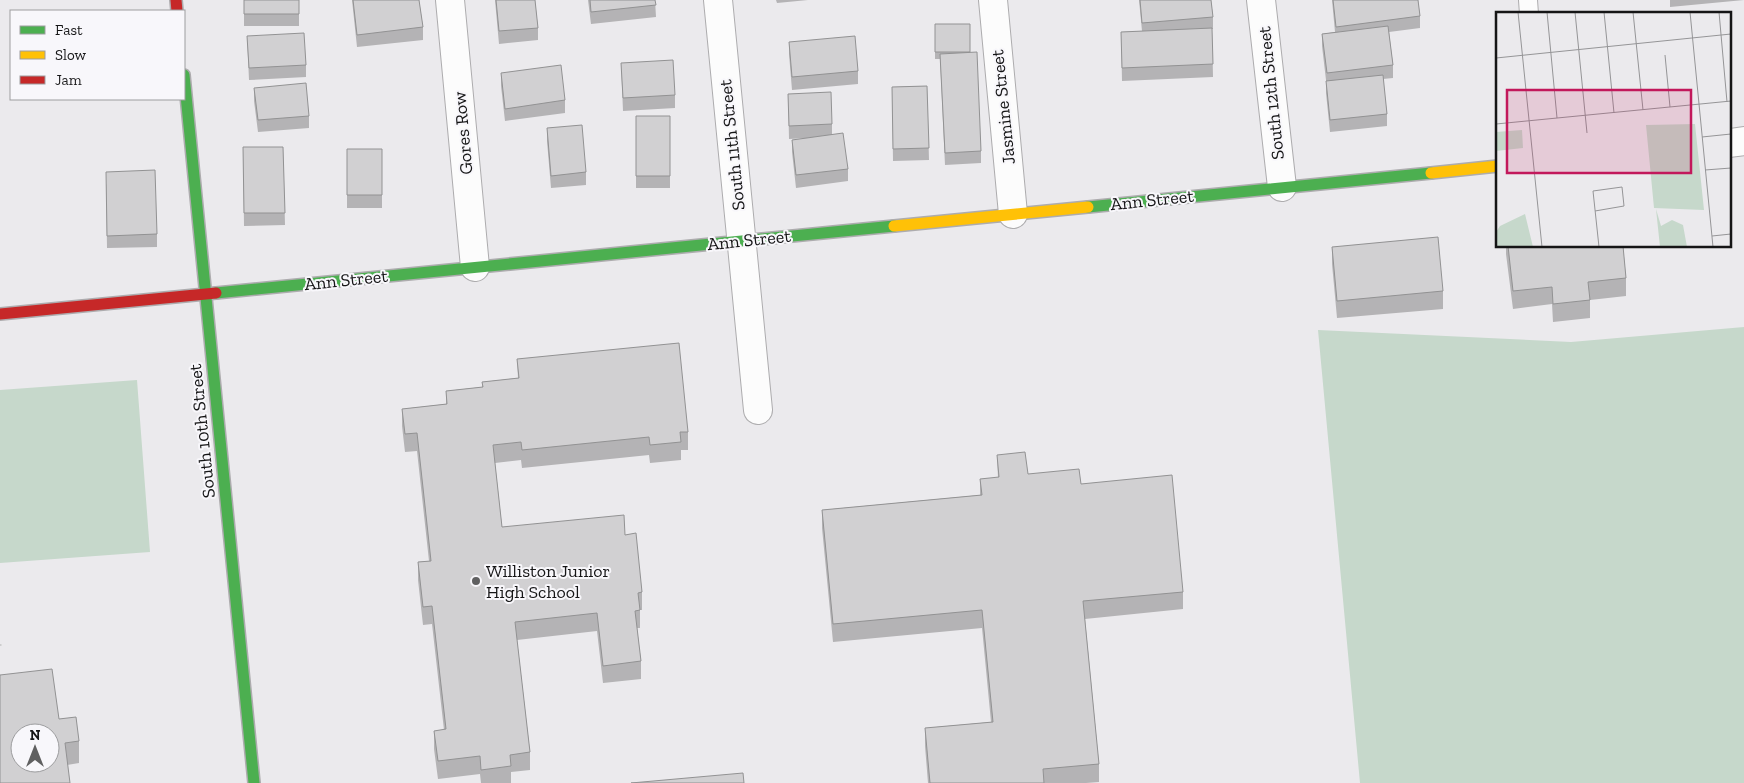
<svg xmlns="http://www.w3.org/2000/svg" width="1744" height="783" viewBox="0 0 1744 783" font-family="'Zilla Slab',serif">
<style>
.green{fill:#c6d8cb}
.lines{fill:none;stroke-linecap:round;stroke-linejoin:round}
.lane-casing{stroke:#adacae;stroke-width:20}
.street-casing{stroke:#adacae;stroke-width:30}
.fast-casing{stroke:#adacae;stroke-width:14}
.slow-casing{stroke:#adacae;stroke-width:14}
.jam-casing{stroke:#adacae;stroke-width:14}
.path{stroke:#cdcdce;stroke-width:3;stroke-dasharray:2.5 2.5;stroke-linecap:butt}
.lane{stroke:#fcfcfc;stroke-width:18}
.street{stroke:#fcfcfc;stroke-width:28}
.fast{stroke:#4caf50;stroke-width:11}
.slow{stroke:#ffc107;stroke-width:11}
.jam{stroke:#c62828;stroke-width:11}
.wall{fill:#b4b3b5}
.building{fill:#d1d0d2;stroke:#929293;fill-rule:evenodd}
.poi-dot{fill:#606061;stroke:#f8f7fb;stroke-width:2}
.labels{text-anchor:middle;stroke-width:4;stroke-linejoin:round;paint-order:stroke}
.street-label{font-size:18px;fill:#151516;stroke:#f8f7fb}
.poi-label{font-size:18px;fill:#151516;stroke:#f8f7fb;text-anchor:start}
.inset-road{fill:none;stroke:#959597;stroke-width:1}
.view{fill:#c2185b;fill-opacity:0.15;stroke:#c2185b;stroke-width:2.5}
.inset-edge{fill:none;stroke:#151516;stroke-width:2.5}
</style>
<rect width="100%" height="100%" fill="#ebeaed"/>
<path class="green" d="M 1744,327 L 1744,783 L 1360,783 L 1318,330 L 1571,342 Z
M 137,380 L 150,552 L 0,563 L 0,390 Z"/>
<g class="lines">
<g class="lane-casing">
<path id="lane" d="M 1528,0 L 1529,14"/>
</g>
<g class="street-casing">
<path id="street" d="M 450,0 L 475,267
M 718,0 L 758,410
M 993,0 L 1013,214
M 1261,0 L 1282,187
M 1730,143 L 1744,141"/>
</g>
<g class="fast-casing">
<path id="fast" d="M 184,75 L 254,783
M 1088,207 L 1431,173
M 216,293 L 894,226"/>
</g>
<g class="slow-casing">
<path id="slow" d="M 1431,173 L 1498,166
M 894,226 L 1088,207"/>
</g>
<g class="jam-casing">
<path id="jam" d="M 176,0 L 177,11
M 0,314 L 216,293"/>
</g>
<path class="path" d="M 0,644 L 0,646"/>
<use href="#lane" class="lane"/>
<use href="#street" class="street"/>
<use href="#fast" class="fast"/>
<use href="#slow" class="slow"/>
<use href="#jam" class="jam"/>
</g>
<path class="wall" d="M 244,0 L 299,0 L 299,26 L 244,26 Z
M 352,0 L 419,0 L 423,27 L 423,40 L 357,47 Z
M 495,0 L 535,0 L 538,28 L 538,40 L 499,44 Z
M 588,0 L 655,0 L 656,17 L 591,24 Z
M 776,0 L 808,0 L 777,3 Z
M 1139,0 L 1211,0 L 1213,17 L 1213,29 L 1212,29 L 1213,77 L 1122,81 L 1121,32 L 1142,31 Z
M 1332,0 L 1418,0 L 1420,16 L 1420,28 L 1389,32 L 1393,65 L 1393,78 L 1383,79 L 1387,114 L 1387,126 L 1330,132 L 1326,93 L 1326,80 L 1322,46 L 1322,34 L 1335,32 Z
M 1670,0 L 1744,0 L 1670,7 Z
M 935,24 L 970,53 L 981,151 L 981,163 L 945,165 L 940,59 L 935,59 Z
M 247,36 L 306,65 L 306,77 L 249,80 Z
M 789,42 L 858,71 L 858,84 L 792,90 L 789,54 Z
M 621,63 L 675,95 L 675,108 L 623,111 Z
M 501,73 L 565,100 L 565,113 L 505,121 L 501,86 Z
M 927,86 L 929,160 L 893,161 L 892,87 Z
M 254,88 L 309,116 L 309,128 L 258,132 L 254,101 Z
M 788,94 L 832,124 L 832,135 L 848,169 L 848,181 L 796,188 L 792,152 L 792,140 L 808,138 L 789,139 Z
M 636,116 L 670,116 L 670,188 L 636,188 Z
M 547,128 L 586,172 L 586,185 L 551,188 L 547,141 Z
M 243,147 L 283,147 L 285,225 L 244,226 Z
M 347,149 L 382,149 L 382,208 L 347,208 Z
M 106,184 L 157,234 L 157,247 L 107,248 Z
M 1506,246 L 1623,246 L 1626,278 L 1626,296 L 1590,300 L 1590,318 L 1553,322 L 1552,304 L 1513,309 L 1506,254 Z
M 1332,247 L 1443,291 L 1443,309 L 1337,318 L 1332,264 Z
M 517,359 L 688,432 L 688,450 L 681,450 L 681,460 L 650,463 L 649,455 L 522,468 L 521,460 L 495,463 L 502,527 L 625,535 L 642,592 L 642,610 L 640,610 L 640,628 L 637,628 L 641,661 L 641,679 L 603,683 L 597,631 L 517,640 L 530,752 L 530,770 L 511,772 L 511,783 L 481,783 L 480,774 L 438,779 L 434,749 L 434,731 L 444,730 L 432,624 L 423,625 L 418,580 L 418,562 L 429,561 L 417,451 L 405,452 L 402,426 L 402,409 L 446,404 L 446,391 L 482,387 L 482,382 L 518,378 Z
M 997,455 L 1028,474 L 1081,484 L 1183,592 L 1183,609 L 1085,619 L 1099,764 L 1099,782 L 1086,783 L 928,783 L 925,746 L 925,728 L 991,722 L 982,628 L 833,642 L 822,528 L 822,510 L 980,495 L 980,479 L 998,478 Z
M 59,719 L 79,741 L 79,763 L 67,765 Z"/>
<path class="building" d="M 244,0 L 299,0 L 299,14 L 244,14 Z
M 353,0 L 419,0 L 423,27 L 357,35 Z
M 496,0 L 535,0 L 538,28 L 499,31 Z
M 590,0 L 655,0 L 656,5 L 591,12 Z
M 1140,0 L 1211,0 L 1213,17 L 1142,23 Z
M 1333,0 L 1418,0 L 1420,16 L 1336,27 Z
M 935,24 L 970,24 L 970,52 L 935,52 Z
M 1388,26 L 1393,65 L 1327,73 L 1322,34 Z
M 1212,28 L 1213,64 L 1122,68 L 1121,32 Z
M 304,33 L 306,65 L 249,68 L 247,36 Z
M 855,36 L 858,71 L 792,77 L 789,42 Z
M 977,52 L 981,151 L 945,153 L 940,54 Z
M 673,60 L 675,95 L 623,98 L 621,63 Z
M 561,65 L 565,100 L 505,109 L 501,73 Z
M 1383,75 L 1387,114 L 1330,120 L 1326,81 Z
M 306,83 L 309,116 L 258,120 L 254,88 Z
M 927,86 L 929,148 L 893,149 L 892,87 Z
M 831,92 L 832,124 L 789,126 L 788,94 Z
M 636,116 L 670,116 L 670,176 L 636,176 Z
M 582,125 L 586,172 L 551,176 L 547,128 Z
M 843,133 L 848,169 L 796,175 L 792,140 Z
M 243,147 L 283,147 L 285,213 L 244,213 Z
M 347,149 L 382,149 L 382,195 L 347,195 Z
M 155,170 L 157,234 L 107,236 L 106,172 Z
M 1438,237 L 1443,291 L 1337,301 L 1332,247 Z
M 1508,246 L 1623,246 L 1626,278 L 1588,282 L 1590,300 L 1553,304 L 1552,287 L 1513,291 Z
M 679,343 L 688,432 L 680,432 L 681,442 L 650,445 L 649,437 L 522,450 L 521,442 L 493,445 L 502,527 L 624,515 L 625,535 L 636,533 L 642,592 L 638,593 L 640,610 L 635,611 L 641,661 L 603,666 L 597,613 L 515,622 L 530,752 L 510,755 L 511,766 L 481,770 L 480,756 L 438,761 L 434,731 L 446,729 L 432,606 L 423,607 L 418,562 L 431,561 L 417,433 L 405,434 L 402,409 L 447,404 L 446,391 L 483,387 L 482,382 L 519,378 L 517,359 Z
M 1025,452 L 1028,474 L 1079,469 L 1081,484 L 1172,475 L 1183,592 L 1083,601 L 1099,764 L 1043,769 L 1044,783 L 930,783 L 925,728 L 993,722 L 982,610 L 833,624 L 822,510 L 982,495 L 980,479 L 999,477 L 997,455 Z
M 52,669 L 59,719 L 76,717 L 79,741 L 65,743 L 70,783 L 0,783 L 0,675 ZM 20,733 L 50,733 L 50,763 L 20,763 Z
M 743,773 L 744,783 L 631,783 Z"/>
<circle class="poi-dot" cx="476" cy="581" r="5"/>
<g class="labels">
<g class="street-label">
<text transform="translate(1271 93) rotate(-96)" y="6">South 12th Street</text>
<text transform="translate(1003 107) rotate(-96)" y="6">Jasmine Street</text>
<text transform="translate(463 133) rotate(-95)" y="6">Gores Row</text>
<text transform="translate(732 145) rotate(-96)" y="6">South 11th Street</text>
<text transform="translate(1152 200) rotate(-6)" y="6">Ann Street</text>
<text transform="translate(749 240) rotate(-6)" y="6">Ann Street</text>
<text transform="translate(346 280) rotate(-6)" y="6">Ann Street</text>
<text transform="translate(202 431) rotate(-96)" y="6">South 10th Street</text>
</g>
<g class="poi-label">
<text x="486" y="577">Williston Junior<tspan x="486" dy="21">High School</tspan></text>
</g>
</g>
<g transform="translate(1496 12)">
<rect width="235" height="235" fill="#ebeaed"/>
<path d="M 199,112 L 208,198 L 158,196 L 150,113 ZM 26,118 L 27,136 L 0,139 L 0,120 ZM 160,197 L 165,214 L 176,208 L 187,213 L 191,235 L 164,235 ZM 29,202 L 37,235 L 0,235 L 0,220 L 4,214 Z" fill="#c6d8cb"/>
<path class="inset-road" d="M 22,0 L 46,235M 51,0 L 61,106M 79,0 L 91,121M 108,0 L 118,101M 137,0 L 147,98M 194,0 L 217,235M 223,0 L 231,90M 169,43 L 174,95M 0,46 L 235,22M 0,112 L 235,89M 206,125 L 235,122M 209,158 L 235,156M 99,199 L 128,194 L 126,175 L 97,179 L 103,235M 216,224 L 235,222"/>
<path class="view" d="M 11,78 L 195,78 L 195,161 L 11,161 Z"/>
<rect width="235" height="235" class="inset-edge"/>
</g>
<rect x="10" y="10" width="175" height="90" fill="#f8f7fb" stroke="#9d9d9f"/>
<rect x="20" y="26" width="25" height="8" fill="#4caf50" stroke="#9d9d9f"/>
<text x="55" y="35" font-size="15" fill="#151516">Fast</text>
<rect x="20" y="51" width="25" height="8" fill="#ffc107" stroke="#9d9d9f"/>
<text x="55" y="60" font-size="15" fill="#151516">Slow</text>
<rect x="20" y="76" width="25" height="8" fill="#c62828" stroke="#9d9d9f"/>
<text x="55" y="85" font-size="15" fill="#151516">Jam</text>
<g transform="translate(35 748)"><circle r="24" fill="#f8f7fb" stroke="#9d9d9f"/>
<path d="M0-4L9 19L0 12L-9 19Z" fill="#606061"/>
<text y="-8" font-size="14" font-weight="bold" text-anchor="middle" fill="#151516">N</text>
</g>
</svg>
